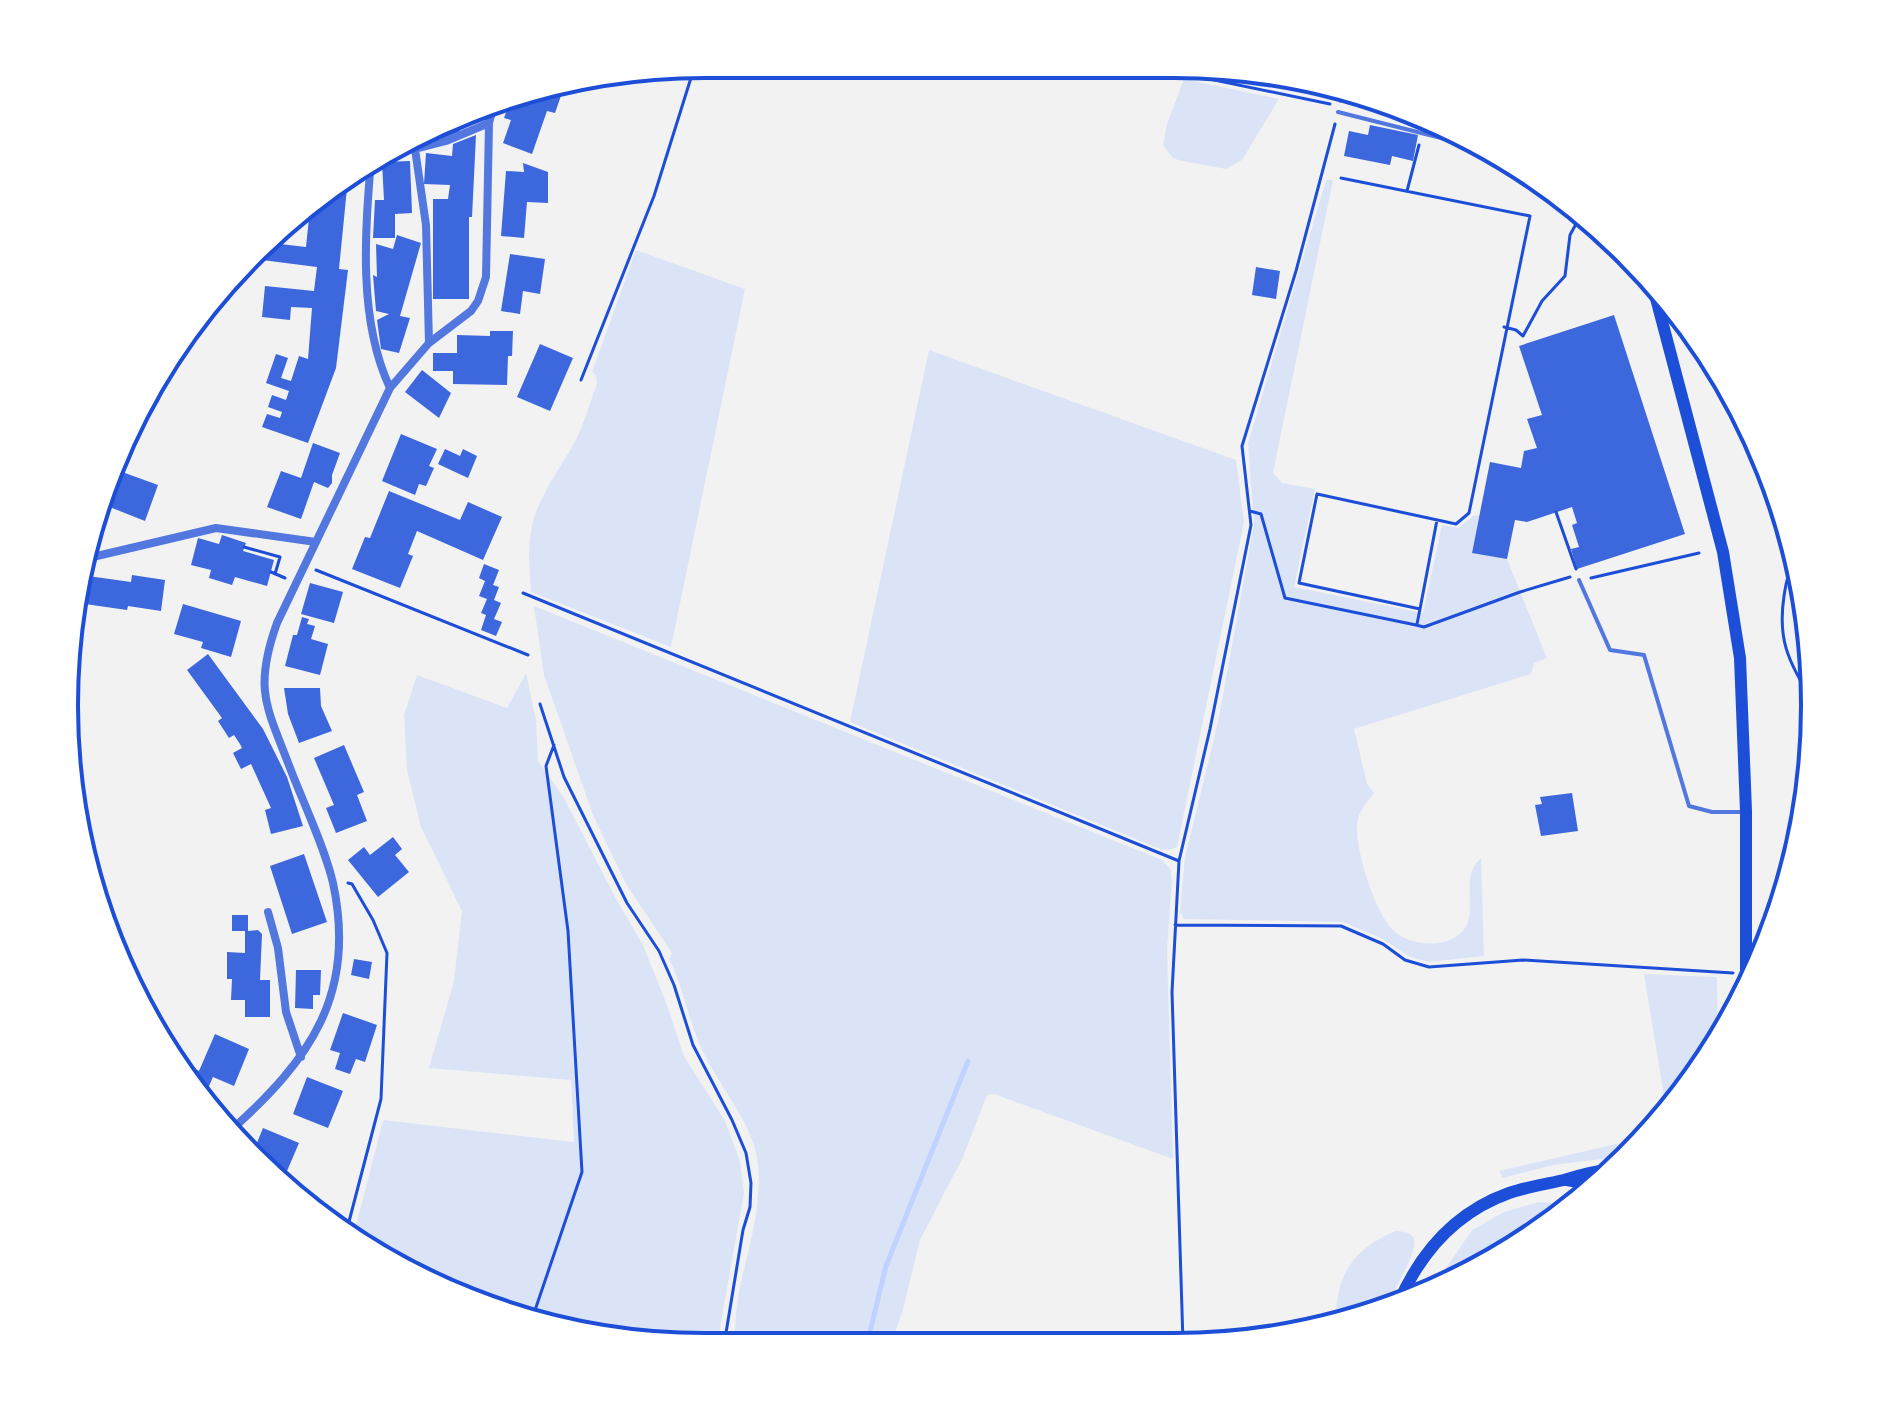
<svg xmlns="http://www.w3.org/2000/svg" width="1879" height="1411" viewBox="0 0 1879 1411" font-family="'Varela Round',sans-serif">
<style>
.green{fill:#dbe4f7}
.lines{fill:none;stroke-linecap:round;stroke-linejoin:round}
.stream{stroke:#bfd3fe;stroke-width:5}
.building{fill:#3d67dc}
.path{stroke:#1d4ed8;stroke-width:3}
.service{stroke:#5277de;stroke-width:4}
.minor{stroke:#5277de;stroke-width:8}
.secondary{stroke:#1d4ed8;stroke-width:12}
.rim{fill:none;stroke:#1d4ed8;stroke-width:4}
</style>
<rect width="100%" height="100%" fill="#f2f2f2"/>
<path class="green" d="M 1184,79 L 1279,99 L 1242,160 L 1226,169 L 1178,160 L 1172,157 L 1163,145 L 1167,124 Z
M 1326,180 L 1333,180 L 1273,473 L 1282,483 L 1315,489 L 1294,587 L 1423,613 L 1442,525 L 1458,528 L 1473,516 L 1479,515 L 1472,552 L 1507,559 L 1547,658 L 1534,663 L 1531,674 L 1354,729 L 1367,784 L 1374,793 C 1369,800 1360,810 1358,819 C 1352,843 1375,912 1392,929 C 1408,946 1444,949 1461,933 C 1478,917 1464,887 1473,868 C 1475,864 1478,861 1481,858 L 1484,956 L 1429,962 L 1408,956 L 1383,939 L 1343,922 L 1184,919 L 1180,912 L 1185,857 L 1218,722 L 1254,524 L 1248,443 Z
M 636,250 L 745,289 L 671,647 L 531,592 C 530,571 527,552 531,531 C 536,500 557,473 572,447 C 583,429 589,404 597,384 L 596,376 L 592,372 Z
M 929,350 L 1236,460 L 1244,522 L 1177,847 L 1169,850 L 1160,849 L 850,722 Z
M 534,606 L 1162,860 L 1171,870 L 1172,881 L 1167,950 L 1173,1159 L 994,1094 L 987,1095 L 963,1157 L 920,1240 L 903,1309 L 891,1344 L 734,1345 C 735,1327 736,1308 739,1291 C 748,1249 762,1208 758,1165 C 755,1124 716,1084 700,1045 C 688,1017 683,987 669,959 L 672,953 L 626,884 L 593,815 L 544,675 Z
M 526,673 L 536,720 L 538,761 L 564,798 L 615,897 L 643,945 L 667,1005 L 684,1056 L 725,1121 L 740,1161 L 744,1193 L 717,1345 L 663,1346 L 539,1325 L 385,1261 L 353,1238 L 383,1120 L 574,1142 L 571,1080 L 429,1068 L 454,981 L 462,911 L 421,827 L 407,770 L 404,715 L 417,675 L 507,708 Z
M 1644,974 L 1717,977 L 1718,1041 L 1664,1118 L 1663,1090 Z
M 1646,1137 L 1626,1156 L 1553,1165 L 1503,1178 L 1499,1171 Z
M 1539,1202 L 1575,1204 L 1564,1215 L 1429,1293 L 1472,1230 L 1504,1212 Z
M 1396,1231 C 1402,1232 1409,1231 1413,1237 C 1421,1249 1392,1292 1386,1307 L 1336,1321 C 1335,1275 1354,1248 1396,1231 Z"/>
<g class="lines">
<path class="stream" d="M 867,1344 L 886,1266 L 968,1061"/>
</g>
<path class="building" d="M 553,84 L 564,87 L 555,113 L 547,111 L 532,154 L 503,143 L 511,120 L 504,118 L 508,107 L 516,109 L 521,93 L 539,86 Z
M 461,118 L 463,121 L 459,132 L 443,139 L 422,135 Z
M 1370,125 L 1418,135 L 1413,161 L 1392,156 L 1390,165 L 1344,156 L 1349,131 L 1368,135 Z
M 476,135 L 472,217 L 469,217 L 469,299 L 433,299 L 433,199 L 448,199 L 450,185 L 424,184 L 426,153 L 452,156 L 453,144 Z
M 410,161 L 412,213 L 395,214 L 395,238 L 373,238 L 375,200 L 384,200 L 382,162 Z
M 523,163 L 548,172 L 548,203 L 527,202 L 524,238 L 501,236 L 506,171 L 524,172 Z
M 348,178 L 339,269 L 348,270 L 336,368 L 308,443 L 262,427 L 267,414 L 280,418 L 282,412 L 268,407 L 272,395 L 286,400 L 289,391 L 266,383 L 276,354 L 288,358 L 281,378 L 291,381 L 299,356 L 308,359 L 312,308 L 291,307 L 290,320 L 262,317 L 265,286 L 314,291 L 317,267 L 262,260 L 264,243 L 282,229 L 280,244 L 306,247 L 310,208 Z
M 397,235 L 421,243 L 400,316 L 410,318 L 399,353 L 381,349 L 377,320 L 389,314 L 376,311 L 373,275 L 377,277 L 376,244 L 393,249 Z
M 510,254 L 545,259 L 540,294 L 523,291 L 520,314 L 501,311 Z
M 1256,267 L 1280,271 L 1276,299 L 1252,295 Z
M 227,286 L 232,287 L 229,300 L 219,298 Z
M 1614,315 L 1685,534 L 1577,569 L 1571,549 L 1579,547 L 1572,525 L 1577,523 L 1572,507 L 1527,522 L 1515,520 L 1507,559 L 1472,553 L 1490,462 L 1521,468 L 1524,451 L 1537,448 L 1527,419 L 1542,415 L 1519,346 Z
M 490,331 L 513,331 L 512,356 L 508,356 L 507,385 L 453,384 L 453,371 L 433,371 L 433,353 L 457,353 L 457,335 L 490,336 Z
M 540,344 L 573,358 L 550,411 L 517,397 Z
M 171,364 L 174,366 L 158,403 L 147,398 Z
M 422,370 L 451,393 L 439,418 L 405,392 Z
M 401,434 L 437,449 L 429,466 L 434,468 L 426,486 L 419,484 L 415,495 L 382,481 Z
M 313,443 L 340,453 L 332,475 L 332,483 L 328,488 L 314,482 L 301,519 L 267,507 L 281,471 L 301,478 Z
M 445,449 L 460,456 L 463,449 L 477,456 L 468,478 L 438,464 Z
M 114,469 L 158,485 L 145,521 L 102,504 Z
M 389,491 L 460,520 L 468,502 L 502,517 L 483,560 L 417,531 L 408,554 L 413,556 L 400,588 L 352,569 L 365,537 L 370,538 Z
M 222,535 L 246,543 L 243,551 L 274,560 L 267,586 L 235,577 L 232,585 L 209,578 L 211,570 L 191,565 L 198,538 L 219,544 Z
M 484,564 L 499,570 L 493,585 L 499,587 L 494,600 L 501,603 L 494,619 L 502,622 L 496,636 L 481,630 L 486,615 L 481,613 L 487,599 L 479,596 L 485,581 L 479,578 Z
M 81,575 L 131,582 L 132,575 L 165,580 L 161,611 L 128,606 L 127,610 L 78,603 Z
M 310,583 L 343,592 L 334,623 L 301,614 Z
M 183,604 L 241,621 L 231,657 L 201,648 L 203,642 L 174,634 Z
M 302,617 L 309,619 L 307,624 L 315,626 L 311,639 L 328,644 L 320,675 L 285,666 L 293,635 L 297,635 Z
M 208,654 L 263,729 L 287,777 L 303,826 L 271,834 L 265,810 L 271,808 L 251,764 L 241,769 L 233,753 L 242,748 L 240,744 L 234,735 L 229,738 L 218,721 L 222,718 L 187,670 Z
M 284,688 L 320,688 L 321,706 L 332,731 L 299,743 L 288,714 Z
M 344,745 L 364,792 L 357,795 L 367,821 L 336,833 L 326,808 L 334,805 L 314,758 Z
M 1572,793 L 1578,831 L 1541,836 L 1535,805 L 1542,804 L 1540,797 Z
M 393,837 L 402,849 L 395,855 L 409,872 L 378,897 L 348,860 L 364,847 L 370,855 Z
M 304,854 L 327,922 L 292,934 L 270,866 Z
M 232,915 L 248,915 L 248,931 L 258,930 L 262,934 L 260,980 L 270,980 L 270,1017 L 245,1017 L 245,1000 L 231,1000 L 232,979 L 227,979 L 227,952 L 245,953 L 245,931 L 232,931 Z
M 354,959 L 372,962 L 369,979 L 351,975 Z
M 296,970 L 321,970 L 320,995 L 313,995 L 313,1009 L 295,1008 Z
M 343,1013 L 377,1025 L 365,1062 L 356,1059 L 350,1074 L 335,1069 L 340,1053 L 330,1050 Z
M 215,1034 L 249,1049 L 234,1086 L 213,1077 L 202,1102 L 189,1082 L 195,1069 L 199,1071 Z
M 307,1077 L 343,1091 L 328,1128 L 293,1114 Z
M 263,1128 L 299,1143 L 284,1178 L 266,1170 L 252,1155 Z"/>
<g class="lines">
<path class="path" d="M 1142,65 L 1330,104
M 1340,101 L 1343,88
M 1341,178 L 1530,216 L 1469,513 L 1456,524 L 1317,494 L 1299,583 L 1420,609 L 1437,520
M 1407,191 L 1419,145
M 1504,327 L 1516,330 L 1523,336 L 1542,301 L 1565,276 L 1570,235 L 1576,224 L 1576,215
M 581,380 L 654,196 L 695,65
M 1250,511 L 1261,514 L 1285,598 L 1416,625 L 1424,627 L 1520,592 L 1570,577
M 1556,512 L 1576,569
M 244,547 L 280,557 L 275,574
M 1797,561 C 1788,571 1786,583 1784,596 C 1777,643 1790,662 1812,701
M 316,570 L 528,655
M 271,572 L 285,578
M 1591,578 L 1699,553
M 523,593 L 1179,861
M 1417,624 L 1420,609
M 540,704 L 564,777 L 627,903 L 659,951 L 674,985 L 693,1045 L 732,1120 L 746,1153 L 751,1183 L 750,1207 L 743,1230 L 724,1345
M 1802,820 L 1809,789
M 1175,925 L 1341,926 L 1383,944 L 1405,960 L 1429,967 L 1523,960 L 1733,973
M 346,1233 L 381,1099 L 387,953 L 373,920 L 352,884 L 348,883
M 531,1322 L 582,1172 L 568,931 L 546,766 L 554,745
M 1183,1342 L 1172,992 L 1179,861 L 1210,729 L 1251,525 L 1242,446 L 1296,271 L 1335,124"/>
<path class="service" d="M 1338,112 L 1461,143
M 1579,580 L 1610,650 L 1644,655 L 1689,806 L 1712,812 L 1744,812"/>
<path class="minor" d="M 415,149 L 446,141 L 489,123
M 384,150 L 415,149 L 426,225 L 429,343
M 371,160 C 365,233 358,320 390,388
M 84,559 L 216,528 L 316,542
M 268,912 L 278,948 L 286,1012 L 301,1057
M 230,1131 C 310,1060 357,994 333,883 C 325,848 303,802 290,768 C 267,707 253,690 277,623 L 390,388 L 429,343 L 471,311 L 478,301 L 486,277 L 489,123 L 494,105"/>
<path class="secondary" d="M 1653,287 L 1723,552 L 1740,658 L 1746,811 L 1746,990
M 1567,1180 L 1595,1185
M 1398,1304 C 1420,1253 1456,1212 1509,1193 C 1527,1187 1546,1184 1564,1180 C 1580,1175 1595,1171 1612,1169"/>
</g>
<path d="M0 0H1879V1411H0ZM705 78H1174A627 627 0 0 1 1801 705V706A627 627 0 0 1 1174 1333H705A627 627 0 0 1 78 706V705A627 627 0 0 1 705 78Z" fill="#fff" fill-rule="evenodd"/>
<path class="rim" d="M705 78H1174A627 627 0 0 1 1801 705V706A627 627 0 0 1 1174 1333H705A627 627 0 0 1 78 706V705A627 627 0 0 1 705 78Z"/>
</svg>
